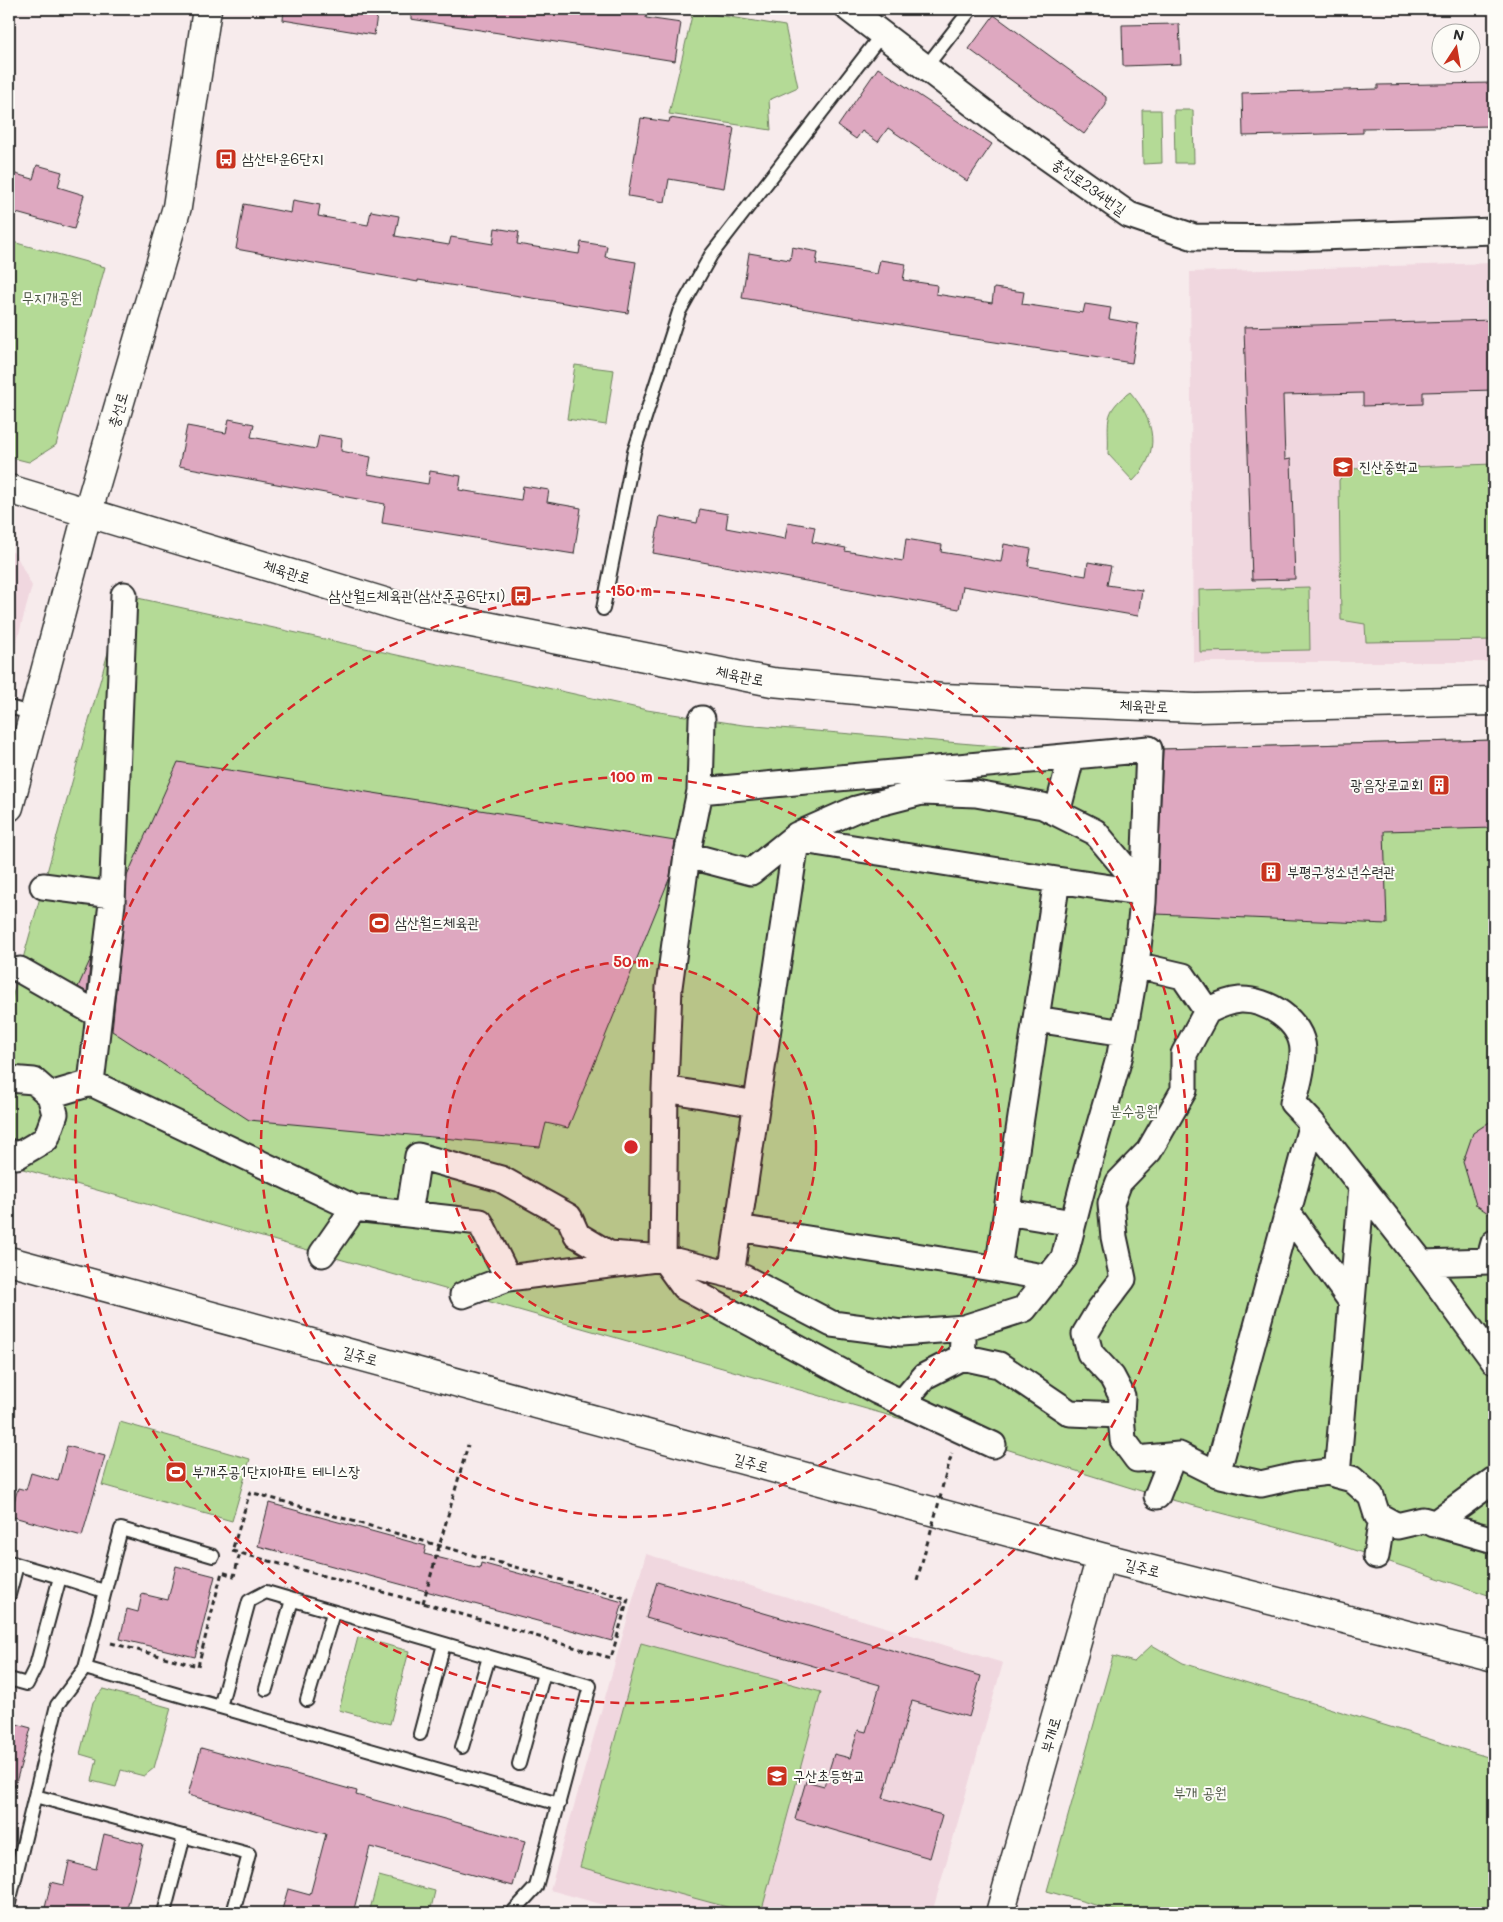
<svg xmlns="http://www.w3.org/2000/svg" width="1503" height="1922" viewBox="0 0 1503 1922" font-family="Mali,'Poor Story',sans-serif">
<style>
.built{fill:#f0d7df}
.green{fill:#b4da96;stroke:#708260}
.building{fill:#dea8c0;stroke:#2b2b2b}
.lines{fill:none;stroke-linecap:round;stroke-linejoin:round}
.lane-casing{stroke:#2b2b2b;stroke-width:16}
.street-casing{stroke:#2b2b2b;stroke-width:29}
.secondary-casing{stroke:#2b2b2b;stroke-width:31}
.path{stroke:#2b2b2b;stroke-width:3;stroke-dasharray:5 4;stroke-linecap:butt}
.lane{stroke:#fdfcf7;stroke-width:12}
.street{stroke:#fdfcf7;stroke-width:25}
.secondary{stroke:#fdfcf7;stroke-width:28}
.path-bridge{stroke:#2b2b2b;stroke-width:3;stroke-dasharray:5 4;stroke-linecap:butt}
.ring{fill:none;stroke:#d62828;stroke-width:2.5;stroke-dasharray:9 6}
.labels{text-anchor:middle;stroke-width:4;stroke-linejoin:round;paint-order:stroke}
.poi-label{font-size:15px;fill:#2b2b2b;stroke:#fdfcf7;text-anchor:start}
.street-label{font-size:15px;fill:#2b2b2b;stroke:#fdfcf7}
.park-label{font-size:15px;fill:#4d5746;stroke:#fdfcf7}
.centre{fill:#d62828;stroke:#fdfcf7;stroke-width:2.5}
.ring-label{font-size:15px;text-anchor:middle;font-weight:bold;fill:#d62828;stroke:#fdfcf7;stroke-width:4;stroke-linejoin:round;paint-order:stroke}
</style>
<rect width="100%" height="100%" fill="#f7ebec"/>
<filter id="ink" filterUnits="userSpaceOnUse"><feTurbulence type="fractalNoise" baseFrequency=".02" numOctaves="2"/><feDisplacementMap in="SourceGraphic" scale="10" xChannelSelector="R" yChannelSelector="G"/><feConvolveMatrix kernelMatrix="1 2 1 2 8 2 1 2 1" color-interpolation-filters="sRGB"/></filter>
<g filter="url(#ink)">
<path class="built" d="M 1494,263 L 1494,662 L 1193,662 L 1190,272 Z
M 9,551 L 15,553 L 32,586 L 9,670 Z
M 646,1554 L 1003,1663 L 932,1913 L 633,1913 L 550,1890 Z"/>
<path class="green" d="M 693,11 L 785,26 L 798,87 L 769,100 L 771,130 L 669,114 Z
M 1142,110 L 1161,110 L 1162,163 L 1143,164 Z
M 1174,110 L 1193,110 L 1194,163 L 1175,163 Z
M 9,241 L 105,267 L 56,445 L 29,462 L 9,457 Z
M 575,365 L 614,370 L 606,425 L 567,419 Z
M 1130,392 C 1155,421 1162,452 1133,481 L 1108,454 C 1110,422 1101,413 1130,392 Z
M 1494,464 L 1494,640 L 1366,642 L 1365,624 L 1341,620 L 1339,480 L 1350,469 Z
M 1309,587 L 1310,650 L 1200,652 L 1199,590 Z
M 124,595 L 647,710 L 743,725 L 1092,754 L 1162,749 L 1494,740 L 1494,1597 L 1324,1540 L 1157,1496 L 993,1445 L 9,1165 L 9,1009 Z
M 120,1422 L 250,1459 L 232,1521 L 102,1485 Z
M 358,1637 L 409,1651 L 390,1724 L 339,1710 Z
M 641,1643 L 821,1692 L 761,1913 L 749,1913 L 580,1867 Z
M 1152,1645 L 1183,1663 L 1494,1759 L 1494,1913 L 1123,1913 L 1047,1891 L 1113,1656 L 1134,1662 Z
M 103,1689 L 171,1708 L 154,1768 L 144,1776 L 121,1770 L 116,1787 L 92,1781 L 97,1759 L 80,1754 L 93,1702 Z
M 379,1876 L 435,1891 L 430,1913 L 369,1913 Z"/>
<path class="building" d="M 284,9 L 378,9 L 374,35 L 283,20 Z
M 411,9 L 601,9 L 623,12 L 623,9 L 648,9 L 646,18 L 681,23 L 675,61 L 411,19 Z
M 994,15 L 1106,97 L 1106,105 L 1084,134 L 969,49 Z
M 1179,24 L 1181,64 L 1123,66 L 1122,25 Z
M 878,68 L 992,144 L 967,181 L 888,128 L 878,142 L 862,131 L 856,139 L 838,126 Z
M 1494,83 L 1494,126 L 1363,128 L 1363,133 L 1243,136 L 1242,93 L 1378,89 L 1378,85 Z
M 641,118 L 669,122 L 670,118 L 734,128 L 724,188 L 669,179 L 665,202 L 628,196 Z
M 37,165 L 62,172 L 58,187 L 84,195 L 74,229 L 9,211 L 9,172 L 33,179 Z
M 293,200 L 320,205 L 318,216 L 368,225 L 371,211 L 399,216 L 395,236 L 449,245 L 451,237 L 493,244 L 495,228 L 519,232 L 517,244 L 579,254 L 581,242 L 607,246 L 605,257 L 636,262 L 628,313 L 418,280 L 418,282 L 236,249 L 244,204 L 291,213 Z
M 792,247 L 818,252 L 816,264 L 877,274 L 880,260 L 906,264 L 903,280 L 937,285 L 936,294 L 992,303 L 994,288 L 1024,292 L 1022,304 L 1083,313 L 1085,304 L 1111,308 L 1109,319 L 1138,324 L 1132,363 L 949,335 L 949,333 L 742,298 L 749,253 L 790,260 Z
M 1494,320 L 1494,390 L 1423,392 L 1423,404 L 1363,406 L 1363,393 L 1283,395 L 1285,460 L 1291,459 L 1295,579 L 1252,580 L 1244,327 Z
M 229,419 L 254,424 L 251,437 L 316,449 L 319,435 L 342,439 L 341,451 L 371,457 L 368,474 L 428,484 L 430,471 L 461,476 L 459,490 L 521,500 L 523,486 L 549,490 L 547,502 L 581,508 L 574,554 L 382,523 L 385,504 L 179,466 L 187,426 L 226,433 Z
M 700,509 L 728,514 L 726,528 L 785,539 L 788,522 L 815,527 L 812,542 L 846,548 L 845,551 L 903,561 L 906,539 L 942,545 L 941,552 L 1001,562 L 1004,544 L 1031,549 L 1028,566 L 1086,576 L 1088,562 L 1111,566 L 1107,585 L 1142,590 L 1138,616 L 963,586 L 959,609 L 653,553 L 660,516 L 697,523 Z
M 1494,740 L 1494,828 L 1384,831 L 1387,924 L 1156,914 L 1163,749 Z
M 178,762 L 675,841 L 670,877 L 568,1128 L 546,1123 L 540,1147 L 249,1120 L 112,1031 L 127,876 Z
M 91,958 L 87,992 L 78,987 Z
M 1494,1119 L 1494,1217 L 1476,1205 L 1463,1162 L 1473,1133 Z
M 67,1446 L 105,1456 L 82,1536 L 10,1516 L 18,1488 L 26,1490 L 31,1473 L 58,1481 Z
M 269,1503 L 426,1546 L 424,1554 L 480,1568 L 481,1563 L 623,1602 L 612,1641 L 258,1546 Z
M 176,1566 L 215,1576 L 195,1657 L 120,1639 L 127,1609 L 138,1612 L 142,1594 L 168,1600 Z
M 657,1582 L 981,1676 L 969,1717 L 912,1701 L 883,1798 L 942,1815 L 930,1858 L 795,1819 L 806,1781 L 824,1786 L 834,1754 L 850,1758 L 858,1730 L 866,1732 L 880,1685 L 646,1618 Z
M 9,1722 L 31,1728 L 15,1786 L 9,1785 Z
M 201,1748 L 357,1791 L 356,1795 L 525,1841 L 513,1886 L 370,1847 L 353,1913 L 281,1913 L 288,1889 L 310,1895 L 326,1834 L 188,1795 Z
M 104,1834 L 143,1844 L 126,1913 L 65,1913 L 45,1908 L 51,1882 L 64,1885 L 69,1862 L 96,1869 Z"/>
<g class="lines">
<g class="lane-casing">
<path id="lane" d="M 925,68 L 971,9
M 603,609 L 634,452 L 679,312 L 711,255 L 882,34
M 9,707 L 34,714
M 9,1562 L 60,1577 L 36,1666 L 27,1684 L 9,1679
M 60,1577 L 104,1591
M 9,1595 L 17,1565
M 85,1668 L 220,1707
M 266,1689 L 292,1600
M 307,1700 L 333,1613
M 420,1734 L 444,1644
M 462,1747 L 489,1657
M 519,1764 L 544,1673
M 35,1796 L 249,1854 L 233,1913
M 9,1903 L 57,1705 L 85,1668 L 121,1529 L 213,1556
M 164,1913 L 184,1836
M 512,1913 L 536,1887 L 590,1686 L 266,1592 L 249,1601 L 220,1707 L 559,1804"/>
</g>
<g class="street-casing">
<path id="street" d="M 849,9 L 993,119 L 1129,215 L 1194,237 L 1290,238 L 1494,231
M 124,595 L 112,903 L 91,1083 L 354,1208 L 480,1222 L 508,1278 L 463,1295
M 700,791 L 1149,749 L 1143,902
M 1057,813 L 1071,758
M 1057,880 L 1138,892
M 43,886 L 112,895
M 20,970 L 99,1015
M 1207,1011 C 1217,1006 1229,1001 1240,1000 C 1267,999 1302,1021 1303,1050 C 1303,1068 1298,1086 1293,1103 L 1312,1123 L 1422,1263 L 1489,1261 L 1494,1243
M 1036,1019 L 1124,1033
M 9,1079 L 34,1081 L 50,1095 L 55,1114 L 46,1139 L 17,1156 L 9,1152
M 665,1089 L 757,1104
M 50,1095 L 91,1083
M 1007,1212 L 1073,1223
M 1288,1213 L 1352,1302
M 409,1214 L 418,1156 L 501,1179 L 569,1217 L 577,1235 L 609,1254 L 663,1258 L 744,1278 L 832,1324 L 901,1333 L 964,1328 L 1024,1309 L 1064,1258 L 1087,1169 L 1120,1055 L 1136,965 L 1143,902 L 1125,868 L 1095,832 L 1043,806 L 976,794 L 922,792 L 856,809 L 797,835 L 751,872 L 687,855
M 738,1228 L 998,1269 L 1057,880 L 796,839
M 322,1254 L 354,1208
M 663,1258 L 684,1287 L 877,1391 L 993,1445
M 1422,1263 L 1494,1361
M 998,1269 L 1049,1278
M 731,1275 L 797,835
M 508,1278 L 663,1258 L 665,1089 L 669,987 L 687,855 L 700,791 L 702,719
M 962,1357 L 999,1365 L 1070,1413 L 1121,1415 L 1123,1440 L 1137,1459 L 1179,1455 L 1217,1474 L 1312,1123
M 902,1403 L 925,1376 L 962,1357 L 963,1340
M 1121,1415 L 1122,1396 L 1112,1377 L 1090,1353 L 1085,1334 L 1100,1309 L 1123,1279 L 1114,1237 L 1111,1203 L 1119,1182 L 1149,1151 L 1184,1090 L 1184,1054 L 1207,1011 L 1183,976 L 1136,965
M 1217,1474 L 1261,1484 L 1296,1476 L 1328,1472 L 1337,1475 L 1352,1479 L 1371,1496 L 1377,1515 L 1397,1526 L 1423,1520 L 1494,1540
M 1337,1475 L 1362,1186
M 1157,1496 L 1173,1456
M 1434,1524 L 1494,1480
M 1376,1556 L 1382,1518"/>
</g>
<g class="secondary-casing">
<path id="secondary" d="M 9,489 L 421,613 L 772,682 L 942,698 L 1196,708 L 1494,701
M 9,807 L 88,511 L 177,207 L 207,9
M 9,1261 L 1101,1557 L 1494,1657
M 1000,1913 L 1101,1557"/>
</g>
<path class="path" d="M 942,1488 L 952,1453
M 917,1580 L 929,1537
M 423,1603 L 468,1445
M 111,1643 L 198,1666 L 222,1572 L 234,1576 L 240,1553 L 423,1603 L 611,1658 L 628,1599 L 250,1492 L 232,1551 L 240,1553"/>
<use href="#lane" class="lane"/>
<use href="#street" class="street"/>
<use href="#secondary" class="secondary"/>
<path class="path-bridge" d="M 930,1534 L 942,1491"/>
</g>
</g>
<circle cx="631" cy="1147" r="185" fill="#d62828" fill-opacity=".12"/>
<g class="ring">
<circle cx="631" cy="1147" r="185"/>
<circle cx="631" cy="1147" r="370"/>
<circle cx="631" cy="1147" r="556"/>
</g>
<defs>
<g id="bus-square" transform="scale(1.125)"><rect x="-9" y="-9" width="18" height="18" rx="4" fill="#c8321e" stroke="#fdfcf7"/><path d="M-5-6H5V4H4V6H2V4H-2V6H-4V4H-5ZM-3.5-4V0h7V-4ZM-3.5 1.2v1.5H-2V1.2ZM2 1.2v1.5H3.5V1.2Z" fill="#fff"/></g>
<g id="school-square" transform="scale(1.125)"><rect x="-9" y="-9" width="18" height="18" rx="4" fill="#c8321e" stroke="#fdfcf7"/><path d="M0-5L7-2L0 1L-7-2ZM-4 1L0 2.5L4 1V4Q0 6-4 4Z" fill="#fff"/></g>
<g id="building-square" transform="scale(1.125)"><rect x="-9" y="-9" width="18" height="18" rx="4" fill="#c8321e" stroke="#fdfcf7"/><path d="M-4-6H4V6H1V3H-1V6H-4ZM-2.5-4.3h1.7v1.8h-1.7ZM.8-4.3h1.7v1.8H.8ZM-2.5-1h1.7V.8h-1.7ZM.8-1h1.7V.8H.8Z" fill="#fff"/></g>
<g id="stadium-square" transform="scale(1.125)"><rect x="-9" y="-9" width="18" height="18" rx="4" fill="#c8321e" stroke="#fdfcf7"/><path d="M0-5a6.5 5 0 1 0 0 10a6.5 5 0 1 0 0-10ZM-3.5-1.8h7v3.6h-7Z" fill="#fff"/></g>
</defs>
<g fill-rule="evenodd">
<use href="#bus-square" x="226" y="159"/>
<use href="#school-square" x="1343" y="467"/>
<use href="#bus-square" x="521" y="596"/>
<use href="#building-square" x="1439" y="785"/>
<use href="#building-square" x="1271" y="872"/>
<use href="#stadium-square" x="379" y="923"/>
<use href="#stadium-square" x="176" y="1472"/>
<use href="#school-square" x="777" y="1776"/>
</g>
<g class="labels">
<g class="poi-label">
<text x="242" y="164">삼산타운6단지</text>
<text x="1359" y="472">진산중학교</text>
<text x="505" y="601" text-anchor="end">삼산월드체육관(삼산주공6단지)</text>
<text x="1423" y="790" text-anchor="end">광음장로교회</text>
<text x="1287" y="877">부평구청소년수련관</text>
<text x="395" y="928">삼산월드체육관</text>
<text x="192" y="1477">부개주공1단지아파트 테니스장</text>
<text x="793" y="1781">구산초등학교</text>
</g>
<g class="street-label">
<text transform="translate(1089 187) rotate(35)" y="5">충선로234번길</text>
<text transform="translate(118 410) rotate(-74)" y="5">충선로</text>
<text transform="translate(287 572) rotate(17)" y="5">체육관로</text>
<text transform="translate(740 676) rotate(11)" y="5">체육관로</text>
<text transform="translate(1144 706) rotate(2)" y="5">체육관로</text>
<text transform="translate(360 1356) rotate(15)" y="5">길주로</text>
<text transform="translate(751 1463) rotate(15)" y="5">길주로</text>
<text transform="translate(1142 1568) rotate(14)" y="5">길주로</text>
<text transform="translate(1051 1735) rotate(-74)" y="5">부개로</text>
</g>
<g class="park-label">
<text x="52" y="303">무지개공원</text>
<text x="1134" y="1116">분수공원</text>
<text x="1200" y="1798">부개 공원</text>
</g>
</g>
<circle cx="631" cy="1147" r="8" class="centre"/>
<g class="ring-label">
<text x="631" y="596">150 m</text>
<text x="631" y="782">100 m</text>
<text x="631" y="967">50 m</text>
</g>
<rect width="1503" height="1922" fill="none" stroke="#fdfcf7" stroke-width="30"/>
<rect x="15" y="15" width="1473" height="1892" fill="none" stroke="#2b2b2b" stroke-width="2" filter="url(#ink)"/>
<g transform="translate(1456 48) rotate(12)"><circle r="24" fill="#fdfcf7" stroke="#a9a8a5"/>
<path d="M0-4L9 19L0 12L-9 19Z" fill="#c8321e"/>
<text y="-8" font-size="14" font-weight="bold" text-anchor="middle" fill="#2b2b2b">N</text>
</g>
</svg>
